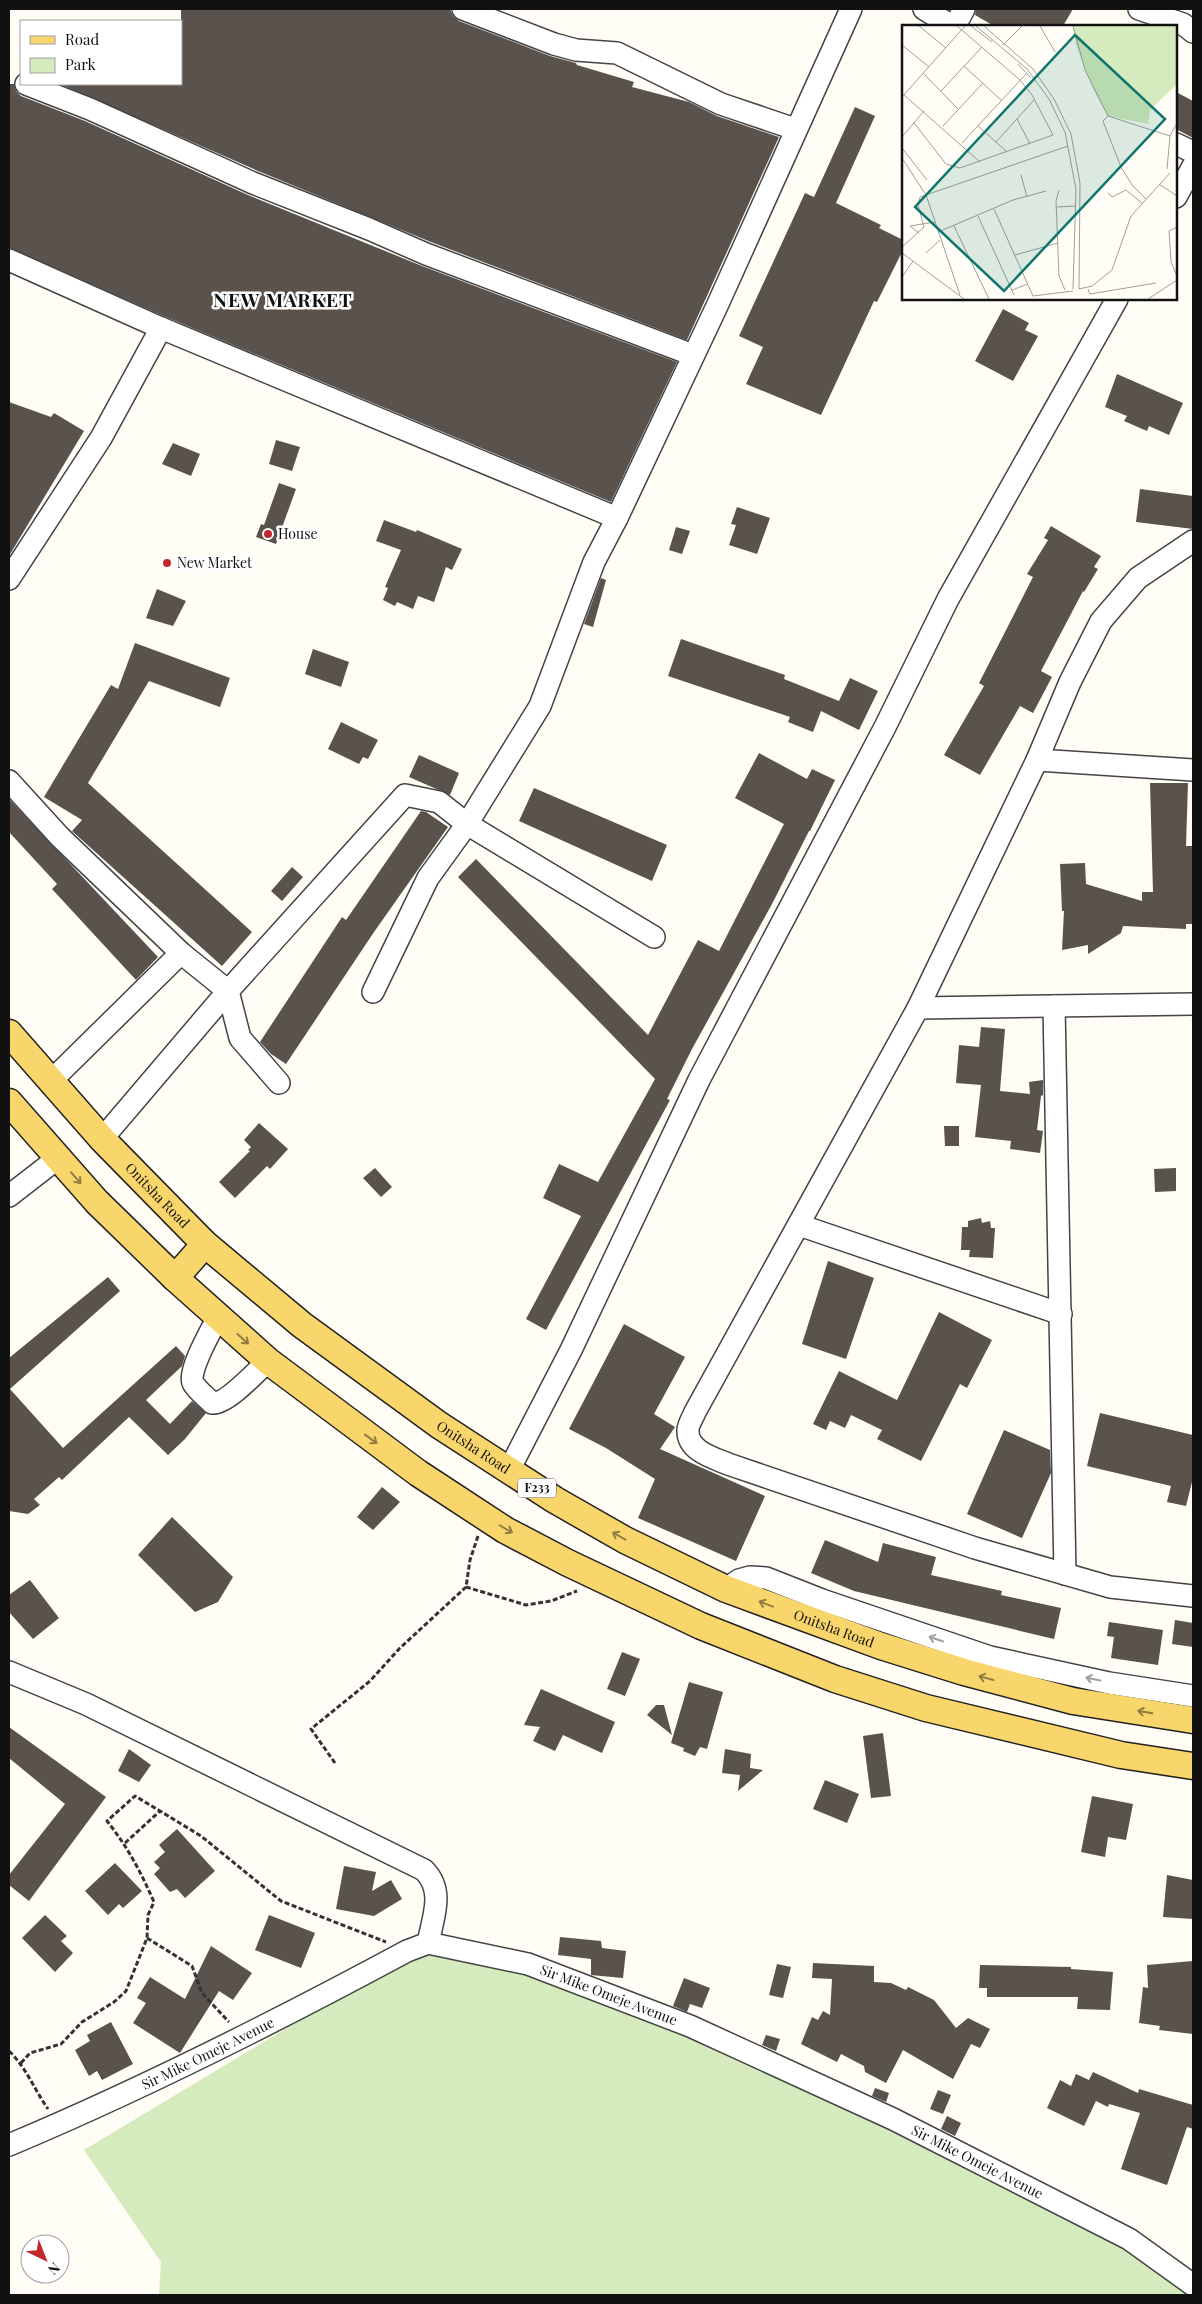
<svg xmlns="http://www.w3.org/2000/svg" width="1202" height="2304" viewBox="0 0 1202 2304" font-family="'Playfair Display',serif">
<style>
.green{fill:#d5ebbd}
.building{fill:#5a524d}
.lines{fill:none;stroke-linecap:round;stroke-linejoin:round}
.minor-casing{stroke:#444;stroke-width:24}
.major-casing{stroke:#222;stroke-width:29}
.path{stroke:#333;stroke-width:3;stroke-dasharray:5 2.5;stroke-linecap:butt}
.minor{stroke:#fff;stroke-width:21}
.major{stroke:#f9d66b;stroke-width:26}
.oneway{stroke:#917d42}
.oneway2{stroke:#a0a0a0}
.poi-dot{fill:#c4262e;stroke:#fff;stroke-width:2}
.labels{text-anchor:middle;stroke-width:5;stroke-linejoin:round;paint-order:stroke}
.shield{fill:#fff;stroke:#585858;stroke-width:1}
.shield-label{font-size:12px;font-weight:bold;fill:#111}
.poi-label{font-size:14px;fill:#111;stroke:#fff;text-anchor:start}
.street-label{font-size:14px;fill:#111;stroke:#fff}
.district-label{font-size:19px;font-weight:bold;letter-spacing:1px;fill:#111;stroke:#fff}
.inset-road{fill:none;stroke:#a09f9a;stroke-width:1}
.view{fill:#0f766e;fill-opacity:0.15;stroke:#0f766e;stroke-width:2.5}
.inset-edge{fill:none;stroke:#111;stroke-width:2.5}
</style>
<rect width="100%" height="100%" fill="#fffdf5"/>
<path class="green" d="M 428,1943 L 690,2026 L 1129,2239 L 1193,2295 L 159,2295 L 161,2262 L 84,2150 Z"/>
<path class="building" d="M 181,9 L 450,9 L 453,16 L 459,21 L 550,56 L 576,63 L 577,65 L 634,82 L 632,87 L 689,102 L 717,116 L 779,137 L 687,340 L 431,242 L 258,171 L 60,84 L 181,84 Z
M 976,9 L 1073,9 L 1063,26 L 994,26 L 975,15 Z
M 9,84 L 14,84 L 16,91 L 21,96 L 85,121 L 248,195 L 422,266 L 677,362 L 611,502 L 166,317 L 9,248 Z
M 1176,92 L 1193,101 L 1193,138 L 1176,129 Z
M 855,107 L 875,116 L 836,203 L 881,225 L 879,228 L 903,240 L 903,250 L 877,302 L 874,301 L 821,415 L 746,384 L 763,347 L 739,336 L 805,193 L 814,197 Z
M 1003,309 L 1029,323 L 1025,330 L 1038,336 L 1013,381 L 975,361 Z
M 1117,374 L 1183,403 L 1169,435 L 1149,426 L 1147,431 L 1124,421 L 1127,416 L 1105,407 Z
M 9,402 L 51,417 L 54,413 L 84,431 L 9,556 Z
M 276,440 L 300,447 L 292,471 L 269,464 Z
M 173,443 L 200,454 L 191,476 L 162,464 Z
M 279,483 L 296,489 L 276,544 L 256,537 L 261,524 L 264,525 Z
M 1140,489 L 1193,496 L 1193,529 L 1136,522 Z
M 737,507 L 770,518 L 757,554 L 729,545 L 736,525 L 731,524 Z
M 384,520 L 416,532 L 417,530 L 462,549 L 452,570 L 446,567 L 434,602 L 418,596 L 413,609 L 397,602 L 395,606 L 383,600 L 388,588 L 385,587 L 401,550 L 376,541 Z
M 1051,526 L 1101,556 L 1094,567 L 1098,569 L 1084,592 L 1083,591 L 1041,671 L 1052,677 L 1033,713 L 1020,706 L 980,775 L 944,755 L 984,686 L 979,683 L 1033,577 L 1027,574 L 1048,540 L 1044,538 Z
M 676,527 L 690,531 L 682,554 L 669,550 Z
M 601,578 L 606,580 L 593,627 L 584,624 Z
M 157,589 L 186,601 L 173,626 L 146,618 Z
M 681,639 L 785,675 L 784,679 L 839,701 L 850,678 L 878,691 L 859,730 L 821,711 L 813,732 L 788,722 L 790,717 L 668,676 Z
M 135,643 L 230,678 L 220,707 L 149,681 L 88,783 L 252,932 L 222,966 L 72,831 L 82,820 L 44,797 L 111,685 L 118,689 Z
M 313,649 L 349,662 L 341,687 L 305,674 Z
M 341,722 L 378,740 L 368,759 L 363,757 L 359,764 L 328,749 Z
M 759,753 L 807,779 L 812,769 L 835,780 L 810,831 L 809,831 L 772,904 L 692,1049 L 667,1099 L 670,1100 L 546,1330 L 526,1319 L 581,1216 L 543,1198 L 559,1164 L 598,1182 L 655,1079 L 458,877 L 476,859 L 648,1035 L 698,940 L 719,951 L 784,824 L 735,798 Z
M 419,755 L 459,773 L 450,795 L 409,777 Z
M 1150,783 L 1188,783 L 1186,846 L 1193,846 L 1193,924 L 1186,924 L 1186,929 L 1123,926 L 1121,933 L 1088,954 L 1088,945 L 1062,950 L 1064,911 L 1062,911 L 1060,864 L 1085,863 L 1086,884 L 1142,901 L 1142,892 L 1153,892 Z
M 534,788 L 667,845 L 652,881 L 519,821 Z
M 9,799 L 158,957 L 136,980 L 52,889 L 57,884 L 9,832 Z
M 421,811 L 426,812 L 448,827 L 374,932 L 286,1064 L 271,1054 L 260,1042 L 342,917 L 346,920 Z
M 292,867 L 303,877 L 282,901 L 271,891 Z
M 981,1027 L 1005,1029 L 1000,1091 L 1030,1094 L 1029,1082 L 1043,1080 L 1043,1095 L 1041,1096 L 1037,1130 L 1043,1131 L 1040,1153 L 1010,1149 L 1011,1141 L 975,1137 L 981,1085 L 956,1083 L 959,1045 L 979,1047 Z
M 259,1123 L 288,1149 L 270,1169 L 267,1166 L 235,1198 L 219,1182 L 250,1151 L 248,1150 L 251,1147 L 244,1140 Z
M 944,1126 L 959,1126 L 959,1146 L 945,1146 Z
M 375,1168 L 392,1187 L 381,1197 L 363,1178 Z
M 1176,1168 L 1176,1191 L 1155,1192 L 1154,1169 Z
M 981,1218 L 982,1223 L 990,1221 L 991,1228 L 995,1228 L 993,1258 L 969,1257 L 970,1250 L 961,1250 L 962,1227 L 968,1227 L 968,1221 Z
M 828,1261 L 874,1278 L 846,1359 L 802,1344 Z
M 108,1277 L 120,1291 L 10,1389 L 63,1448 L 176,1346 L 185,1356 L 182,1366 L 146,1400 L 170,1424 L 192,1401 L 206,1413 L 185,1439 L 168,1455 L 129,1417 L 62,1480 L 59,1477 L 34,1499 L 40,1505 L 28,1514 L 9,1511 L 9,1358 Z
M 939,1312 L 992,1340 L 967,1388 L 960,1384 L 921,1461 L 877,1439 L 882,1430 L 851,1415 L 845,1428 L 830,1421 L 826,1430 L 813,1424 L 839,1371 L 897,1400 Z
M 624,1324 L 685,1357 L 654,1414 L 675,1427 L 660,1449 L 765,1496 L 736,1561 L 638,1518 L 655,1479 L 606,1448 L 569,1429 Z
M 1100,1413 L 1193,1435 L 1193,1478 L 1186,1506 L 1167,1502 L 1171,1486 L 1087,1466 Z
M 1004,1430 L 1050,1450 L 1051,1473 L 1022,1538 L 967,1514 Z
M 382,1487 L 400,1502 L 373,1530 L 357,1517 Z
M 172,1517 L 233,1577 L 218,1602 L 195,1612 L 138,1555 Z
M 825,1540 L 878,1562 L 883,1543 L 936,1557 L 931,1575 L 1002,1591 L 1001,1595 L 1061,1608 L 1054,1639 L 854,1591 L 811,1573 Z
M 30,1580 L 59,1618 L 33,1639 L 9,1612 L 9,1595 Z
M 1175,1620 L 1193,1623 L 1193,1647 L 1172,1644 Z
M 1109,1622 L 1163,1630 L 1158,1665 L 1111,1658 L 1114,1637 L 1107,1636 Z
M 622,1652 L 640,1659 L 625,1696 L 607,1689 Z
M 689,1682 L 723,1692 L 707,1749 L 700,1747 L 695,1756 L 683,1751 L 684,1748 L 671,1743 Z
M 541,1689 L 615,1722 L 602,1753 L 563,1735 L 555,1751 L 533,1741 L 540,1727 L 524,1725 Z
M 656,1705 L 664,1705 L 672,1735 L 647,1715 Z
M 9,1727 L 106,1797 L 29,1901 L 9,1885 L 9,1875 L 65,1804 L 9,1758 Z
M 883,1733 L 891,1796 L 871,1798 L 863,1736 Z
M 129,1749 L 151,1765 L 139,1782 L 118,1771 Z
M 725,1749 L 751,1754 L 750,1768 L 763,1770 L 738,1791 L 740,1775 L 722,1773 Z
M 825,1780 L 859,1794 L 847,1823 L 813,1809 Z
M 1092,1796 L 1133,1804 L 1126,1840 L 1108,1837 L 1105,1857 L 1081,1852 Z
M 177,1829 L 215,1871 L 185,1898 L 177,1889 L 170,1892 L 154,1874 L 160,1868 L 154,1862 L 165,1852 L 159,1845 Z
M 115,1863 L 142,1891 L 123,1908 L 119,1904 L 108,1915 L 85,1891 Z
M 344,1866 L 376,1872 L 372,1891 L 391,1880 L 402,1899 L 374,1916 L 336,1909 Z
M 1167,1875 L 1193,1880 L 1193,1919 L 1163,1917 Z
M 45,1915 L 67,1936 L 61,1941 L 73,1953 L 55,1972 L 22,1938 Z
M 269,1915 L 315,1933 L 301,1968 L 255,1950 Z
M 560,1937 L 601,1941 L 602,1948 L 626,1951 L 623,1978 L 591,1975 L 591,1959 L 558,1955 Z
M 211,1946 L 252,1973 L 233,2000 L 219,1991 L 180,2053 L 133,2023 L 146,2003 L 137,1998 L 150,1977 L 185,1999 Z
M 1193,1961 L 1193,2034 L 1159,2030 L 1160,2026 L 1139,2023 L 1143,1987 L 1148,1988 L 1147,1965 Z
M 813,1963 L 874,1966 L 874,1982 L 891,1983 L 906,1990 L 908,1987 L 934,2000 L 956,2028 L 968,2018 L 990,2029 L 980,2048 L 971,2044 L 953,2079 L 903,2050 L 886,2083 L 865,2072 L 864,2066 L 841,2054 L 837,2062 L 801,2044 L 812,2017 L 818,2020 L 823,2011 L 830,2015 L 832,1979 L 812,1978 Z
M 777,1964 L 791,1967 L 783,1998 L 769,1995 Z
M 980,1965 L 1071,1967 L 1071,1969 L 1113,1972 L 1110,2010 L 1077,2009 L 1078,1997 L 987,1997 L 987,1988 L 979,1988 Z
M 684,1978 L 710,1988 L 702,2008 L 690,2004 L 687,2012 L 673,2006 Z
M 111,2022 L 133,2064 L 102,2080 L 97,2071 L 89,2076 L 75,2050 L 90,2041 L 87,2035 Z
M 766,2035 L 780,2039 L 776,2051 L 762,2045 Z
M 1093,2072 L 1138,2093 L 1139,2089 L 1193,2105 L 1193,2129 L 1187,2127 L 1167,2185 L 1121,2169 L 1140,2113 L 1109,2104 L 1108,2107 L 1096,2101 L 1084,2126 L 1047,2108 L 1060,2080 L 1071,2086 L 1076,2074 L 1089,2080 Z
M 875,2088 L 889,2093 L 886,2102 L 872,2096 Z
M 938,2090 L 951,2095 L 943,2114 L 930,2109 Z
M 947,2116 L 961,2123 L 955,2136 L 941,2129 Z"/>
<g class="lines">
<g class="minor-casing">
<g id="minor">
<path d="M 463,9 L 554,44 L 576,50 L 617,53 L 721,104 L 795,129"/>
<path d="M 924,9 L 952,26"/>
<path d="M 1139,9 L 1183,24 L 1193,32"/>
<path d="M 955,26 L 964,9"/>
<path d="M 26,84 L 90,109 L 253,183 L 369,229 L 426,254 L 693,355"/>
<path d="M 1176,144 L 1193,152"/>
<path d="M 1176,197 L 1193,166"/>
<path d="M 9,260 L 161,328 L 617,518"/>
<path d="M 1193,541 L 1138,578 L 1101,621 L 1070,682 L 1037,760 L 918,1008 L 695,1412 C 693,1417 688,1425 688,1430 C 687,1451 714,1458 728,1464 L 975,1548 L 1110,1587 L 1193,1596"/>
<path d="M 9,579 L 101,438 L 161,328"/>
<path d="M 1037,760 L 1193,770"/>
<path d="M 9,781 L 60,837 L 181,953 L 228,991 L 240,1038 L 279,1083"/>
<path d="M 373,992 L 428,878 L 467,824 L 540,706 L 594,562 L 617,518 L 717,306 L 851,9"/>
<path d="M 1054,1006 L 1065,1574"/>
<path d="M 918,1008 L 1193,1004"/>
<path d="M 51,1081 L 181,953"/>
<path d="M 102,1139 L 228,991 L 405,795 L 439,802 L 467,824 L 654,937"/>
<path d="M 9,1196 L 58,1158"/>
<path d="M 799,1225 L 1061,1314"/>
<path d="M 218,1317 C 212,1329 187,1372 193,1383 C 197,1390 206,1397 212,1403 C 226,1405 257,1371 268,1361"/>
<path d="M 509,1470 L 571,1350 L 699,1080 L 885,727 L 948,599 L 1117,299"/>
<path d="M 726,1589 L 739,1580 L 750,1577 L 766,1578 L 822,1600 L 990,1657 L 1109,1683 L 1193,1696"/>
<path d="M 9,1672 L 86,1704 L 424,1870 C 445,1891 433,1917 428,1943"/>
<path id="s1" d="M 9,2145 C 145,2088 277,2021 407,1951 L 428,1943 L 528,1964 L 690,2026 L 893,2119 L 1129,2239 L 1193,2285"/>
</g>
</g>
<g class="major-casing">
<g id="major">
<path id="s2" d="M 9,1033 L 102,1139 L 205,1244 L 302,1325 L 439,1425 L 555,1500 L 625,1540 L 726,1589 L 881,1646 L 964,1672 L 1073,1701 L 1193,1720"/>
<path d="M 9,1102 L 97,1202 L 175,1278 L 268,1361 L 418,1473 L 505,1530 L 568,1563 L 701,1626 L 835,1679 L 926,1708 L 1121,1755 L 1193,1766"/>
<path d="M 175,1278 L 205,1244"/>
</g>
</g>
<path class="path" d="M 478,1536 L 470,1560 L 466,1587 L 526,1605 L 551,1601 L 577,1591
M 335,1763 L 311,1729 L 370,1681 L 400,1648 L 466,1587
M 125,1843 L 160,1811 L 201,1836 L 281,1901 L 386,1942
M 147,1938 L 192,1966 L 202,1993 L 229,2022
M 9,2051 C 26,2067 34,2089 48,2109
M 21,2063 L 30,2053 L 61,2044 L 82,2022 L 114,2002 L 126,1991 L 147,1938 L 148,1915 L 154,1902 C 141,1872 127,1846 107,1821 L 135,1796 L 160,1811"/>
<use href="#minor" class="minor"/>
<use href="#major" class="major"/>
</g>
<defs><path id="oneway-shaft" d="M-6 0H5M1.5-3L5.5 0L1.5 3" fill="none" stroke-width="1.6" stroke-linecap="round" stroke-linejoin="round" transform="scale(1.25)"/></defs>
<g class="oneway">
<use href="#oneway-shaft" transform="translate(76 1178) rotate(49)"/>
<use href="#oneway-shaft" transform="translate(243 1339) rotate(42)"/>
<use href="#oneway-shaft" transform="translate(371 1439) rotate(36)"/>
<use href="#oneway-shaft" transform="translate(506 1529) rotate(30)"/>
<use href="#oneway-shaft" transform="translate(619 1536) rotate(-151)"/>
<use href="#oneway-shaft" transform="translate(766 1604) rotate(-159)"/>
<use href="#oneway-shaft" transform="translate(986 1678) rotate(-165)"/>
<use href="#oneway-shaft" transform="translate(1145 1712) rotate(-171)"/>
</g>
<g class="oneway2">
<use href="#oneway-shaft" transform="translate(936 1639) rotate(-161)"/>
<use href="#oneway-shaft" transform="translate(1093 1679) rotate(-168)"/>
</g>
<g class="poi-dot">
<circle cx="268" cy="534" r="5"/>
<circle cx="167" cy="563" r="5"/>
</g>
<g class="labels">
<rect class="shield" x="518" y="1478.5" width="38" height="19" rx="4"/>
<g class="shield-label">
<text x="537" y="1492">F233</text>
</g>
<g class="poi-label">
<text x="278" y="539">House</text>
<text x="177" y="568">New Market</text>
</g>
<g class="street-label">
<text dy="5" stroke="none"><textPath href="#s2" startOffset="220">Onitsha Road</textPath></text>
<text dy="5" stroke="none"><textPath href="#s2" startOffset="625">Onitsha Road</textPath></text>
<text dy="5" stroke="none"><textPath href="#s2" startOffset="1030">Onitsha Road</textPath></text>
<text dy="5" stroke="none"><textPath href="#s1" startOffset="654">Sir Mike Omeje Avenue</textPath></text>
<text dy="5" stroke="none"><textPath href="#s1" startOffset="219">Sir Mike Omeje Avenue</textPath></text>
<text dy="5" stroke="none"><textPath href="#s1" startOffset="1059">Sir Mike Omeje Avenue</textPath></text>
</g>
<g class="district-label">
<text x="283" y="307">NEW MARKET</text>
</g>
</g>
<g transform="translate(902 25)">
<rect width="275" height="275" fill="#fffdf5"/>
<path d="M 171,1 L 275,1 L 275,59 L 248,85 L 246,99 L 206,91 L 192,66 L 174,20 Z" fill="#d5ebbd"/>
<path class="inset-road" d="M 17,1 L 44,23M 69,1 L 90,17M 74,1 L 125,44 L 147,74 L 163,107 L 174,164 L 171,264M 82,1 L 131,44 L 152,74 L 169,109 L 178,158 L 177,264M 138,1 L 153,27M 171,1 L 183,45 L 206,91 L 268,111M 0,20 L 27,42M 101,20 L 120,1M 116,39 L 129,53M 62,41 L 99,75M 21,48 L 56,84M 39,66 L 80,22M 2,70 L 78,137M 0,72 L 63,1M 206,91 L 201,96 L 219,142 L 230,160 L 244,174M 115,94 L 128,119M 12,98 L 44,139 L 58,143 L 151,110 L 130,70 L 118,55 L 55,1M 41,101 L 81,58M 76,101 L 104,126M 0,112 L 22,86M 94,117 L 133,74M 60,118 L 125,48M 0,123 L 25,155M 0,133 L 24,170 L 58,270M 265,144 L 268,111 L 275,98M 119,150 L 125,172M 257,159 L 275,171M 157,165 L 154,176 L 157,251 L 163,265M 206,168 L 210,172 L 224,165 L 240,178M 155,182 L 174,181M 92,184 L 131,271 L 171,266M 76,191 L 112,270M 52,201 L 87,274M 275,202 L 267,206 L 269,237 L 275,251M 36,207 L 111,175 L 144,166M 17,208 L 8,201 L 33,197M 0,222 L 22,202 L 16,180 L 18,172 L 166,121M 0,228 L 62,274M 24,228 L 38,215M 113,230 L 156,218M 0,252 L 11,236M 177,264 L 190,261 L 210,245 L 229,191 L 268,148M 186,264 L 188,269 L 254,258M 110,265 L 126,259M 246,274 L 275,255"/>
<path class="view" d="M 173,10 L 263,94 L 102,266 L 13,182 Z"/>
<rect width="275" height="275" class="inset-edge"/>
</g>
<rect width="1202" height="2304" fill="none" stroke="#111111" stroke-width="20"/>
<rect x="20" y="20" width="162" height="65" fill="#ffffff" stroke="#a0a0a0"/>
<rect x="30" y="36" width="25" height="8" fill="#f9d66b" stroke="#a0a0a0"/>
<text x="65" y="45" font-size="15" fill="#111111">Road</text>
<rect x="30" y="58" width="25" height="15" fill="#d5ebbd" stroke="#a0a0a0"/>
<text x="65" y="70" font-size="15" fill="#111111">Park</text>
<g transform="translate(45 2259) rotate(137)"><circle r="24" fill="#ffffff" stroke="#a0a0a0"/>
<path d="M0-4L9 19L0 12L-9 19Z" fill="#c4262e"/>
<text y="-8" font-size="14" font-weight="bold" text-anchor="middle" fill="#111111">N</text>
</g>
</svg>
